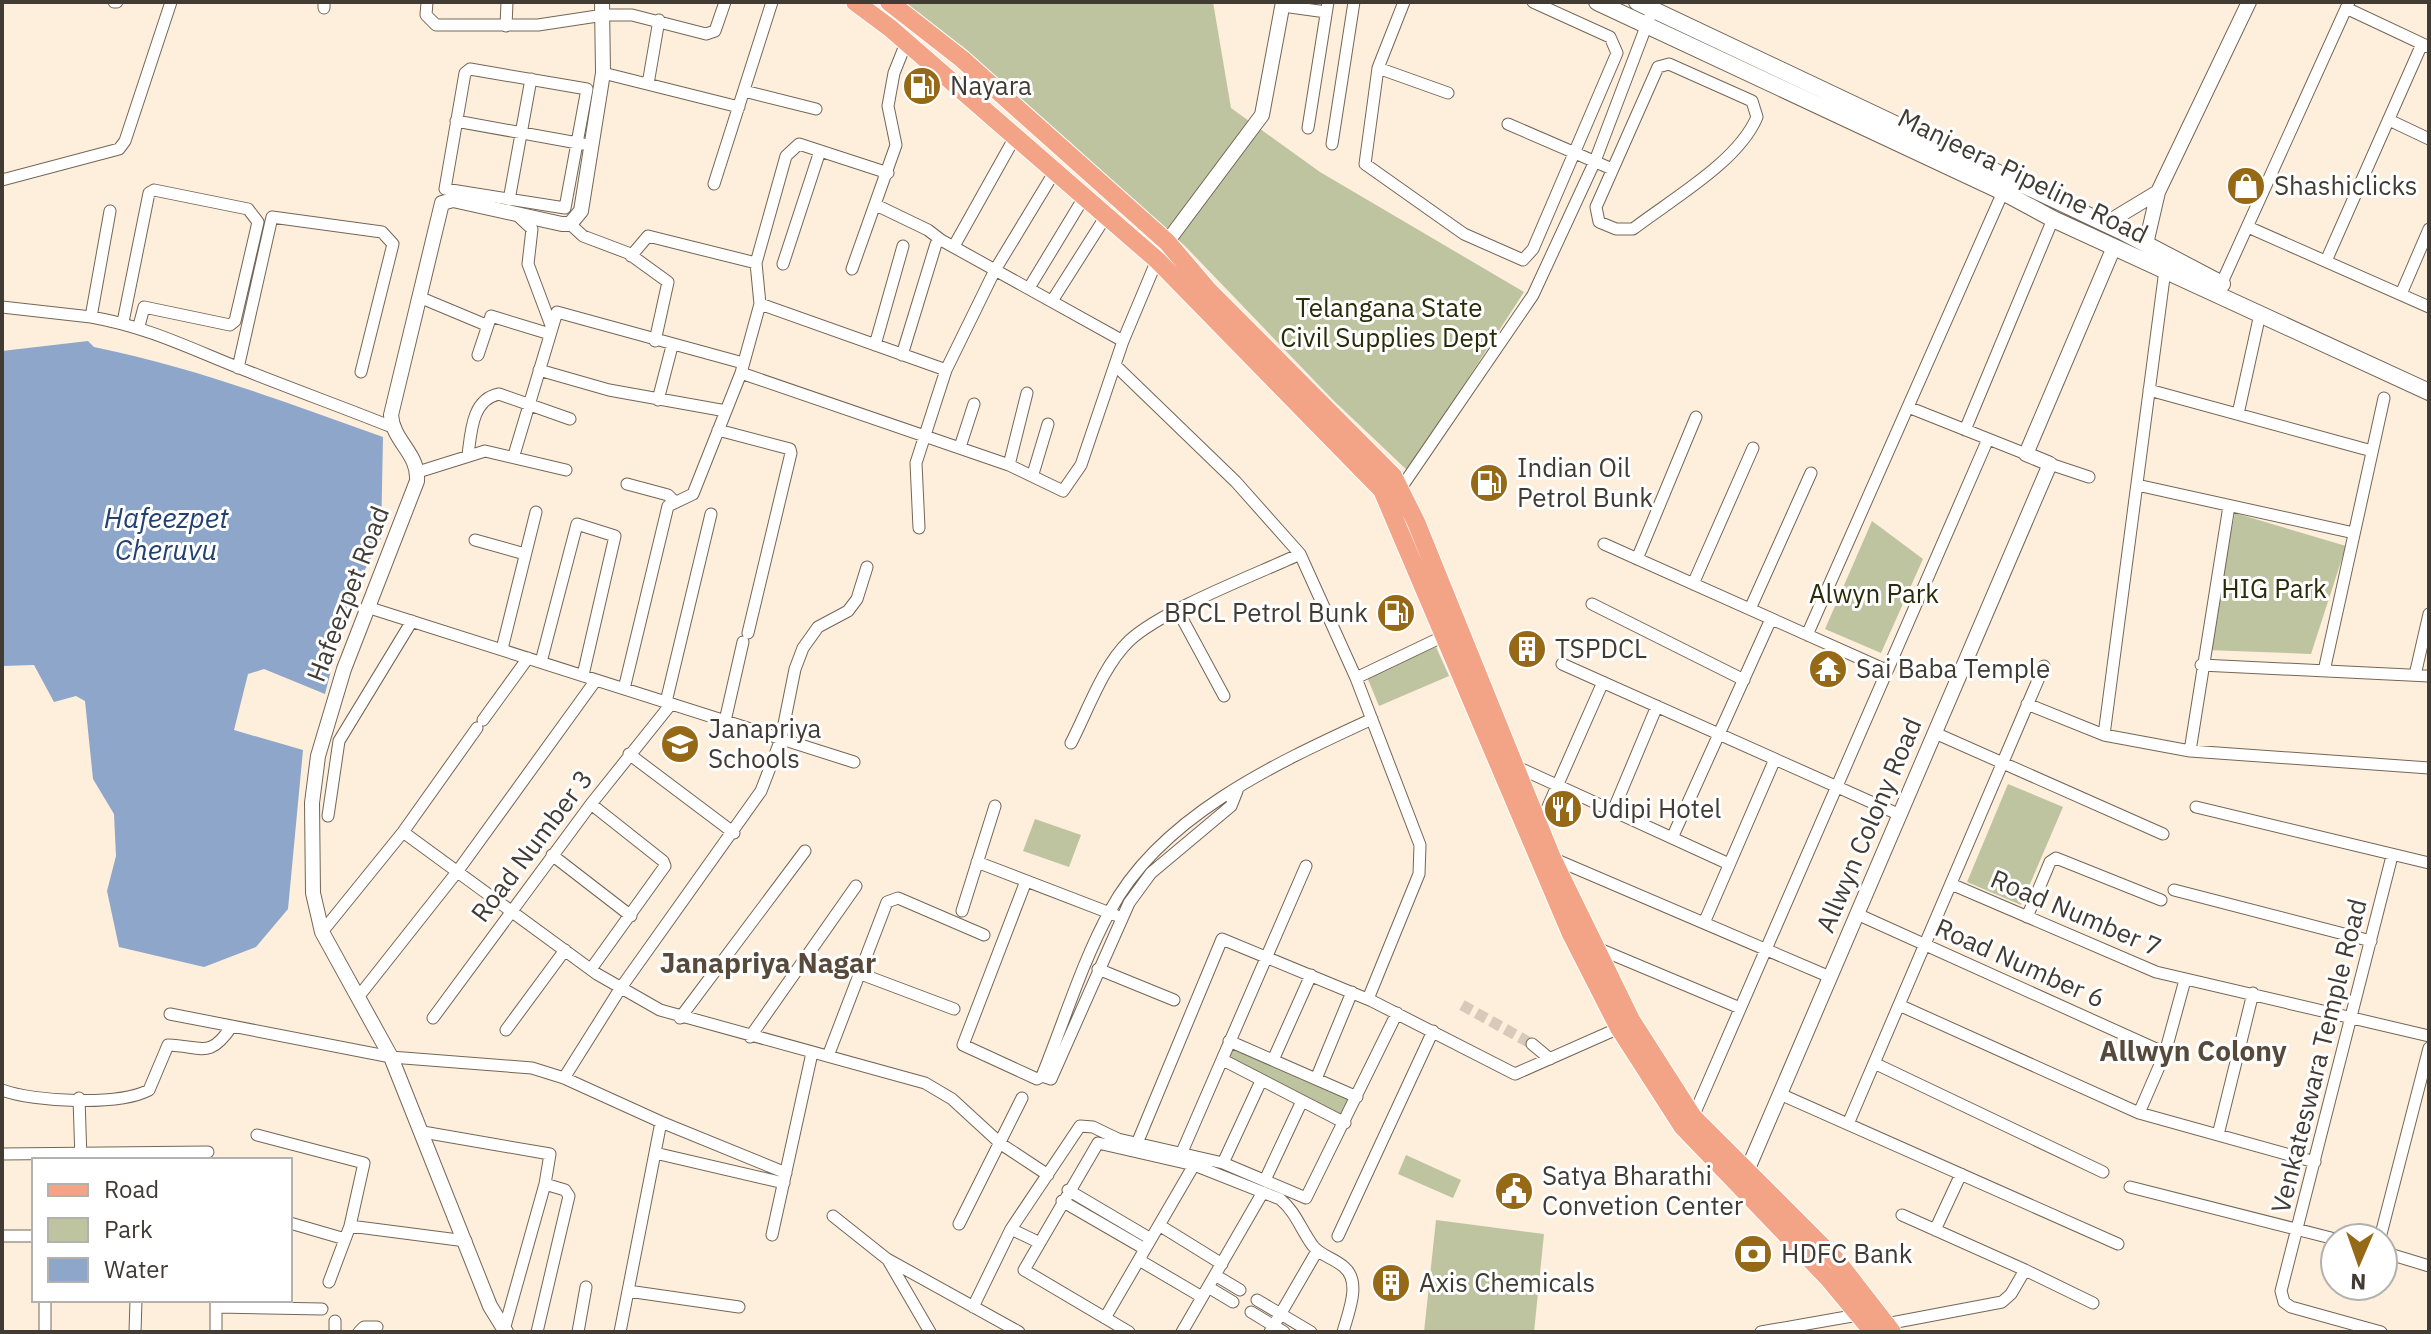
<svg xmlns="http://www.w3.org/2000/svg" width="2431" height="1334" viewBox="0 0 2431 1334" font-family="'IBM Plex Sans',sans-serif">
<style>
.green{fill:#bec4a0}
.water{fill:#8da6ca}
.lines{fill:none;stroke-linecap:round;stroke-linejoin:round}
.minor-tunnel{stroke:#d8caba;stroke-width:11;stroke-dasharray:11 5.5;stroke-linecap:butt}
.minor-casing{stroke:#746657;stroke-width:13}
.tertiary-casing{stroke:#746657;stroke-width:16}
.secondary-casing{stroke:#746657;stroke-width:18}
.primary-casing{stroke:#fff;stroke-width:20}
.minor{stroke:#fff;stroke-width:11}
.tertiary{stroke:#fff;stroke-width:14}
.secondary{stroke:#fff;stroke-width:16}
.primary{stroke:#f4a486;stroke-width:18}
.labels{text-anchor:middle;stroke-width:6;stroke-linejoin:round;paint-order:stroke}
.poi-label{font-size:26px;fill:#413b34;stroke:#fff;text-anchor:start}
.street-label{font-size:26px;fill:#413b34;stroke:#fff}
.park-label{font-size:26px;fill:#292c08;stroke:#fff}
.water-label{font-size:28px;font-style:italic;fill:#224171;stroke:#fff}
.neighbourhood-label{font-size:28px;font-weight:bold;fill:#574a3b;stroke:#fff}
</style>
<rect width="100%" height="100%" fill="#feeedc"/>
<path class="green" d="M 902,2 L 1213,2 L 1231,108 L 1320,172 L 1524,292 L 1408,471 L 1333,400 L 1185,246 Z
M 2235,513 L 2346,546 L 2311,654 L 2206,650 Z
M 1872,521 L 1923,559 L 1881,653 L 1825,629 Z
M 1436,647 L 1449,676 L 1379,706 L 1367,677 Z
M 2008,784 L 2063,807 L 2021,905 L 1967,882 Z
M 1035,819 L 1081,835 L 1069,867 L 1023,851 Z
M 1229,1041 L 1357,1097 L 1345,1123 L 1223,1060 Z
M 1406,1155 L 1461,1180 L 1453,1198 L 1398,1174 Z
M 1436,1220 L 1544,1234 L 1534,1332 L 1424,1332 Z"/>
<path class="water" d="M 88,341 L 94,347 C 193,367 288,403 383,437 L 381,538 L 348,603 L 325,694 L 264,669 L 248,674 L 234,730 L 303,750 L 288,909 L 256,947 L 204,967 L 119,947 L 107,891 L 116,856 L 114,814 L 93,779 L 85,701 L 76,696 L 54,702 L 34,665 L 2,666 L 2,351 Z"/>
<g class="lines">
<path class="minor-tunnel" d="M 1462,1005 L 1532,1044"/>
<g class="minor-casing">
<path id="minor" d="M 114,2 L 117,2
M 324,2 L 324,8
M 427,2 L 426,15 L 436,25 L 538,25 L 604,15 L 632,15 L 706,34 L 715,31 L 725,2
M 1404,2 L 1378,68 L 1365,164 L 1464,234 L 1523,260 L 1533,249 L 1617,53 L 1610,37 L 1533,2
M 1283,6 L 1326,12
M 2346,8 L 2429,47
M 506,26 L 507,2
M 1669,64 L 1752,101 L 1757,117 C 1738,162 1672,199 1633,229 L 1616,229 L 1599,222 L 1596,207 L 1658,67 Z
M 1378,68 L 1448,93
M 470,69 L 587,89 L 565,208 L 445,189 L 465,73 Z
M 603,73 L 739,107
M 648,84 L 659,20
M 744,91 L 816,109
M 2389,120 L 2429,139
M 456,121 L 583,144
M 1508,124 L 1612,169
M 1308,128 L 1328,2
M 1332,144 L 1354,2
M 2,180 L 119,149 L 125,141 L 171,2
M 714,184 L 772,2
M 509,200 L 531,79
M 876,205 L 928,230 L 941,240
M 110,211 L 91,317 C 148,327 189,348 242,369 C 292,389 342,407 392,427
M 517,215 L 532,229 L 528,264 L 552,328
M 570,224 L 583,236 L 628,253 L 668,282 L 655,341
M 2248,227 L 2429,307
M 954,246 L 1015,137
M 631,256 L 648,236 L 756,263
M 2326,261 L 2422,44
M 783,264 L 820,151
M 852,269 L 896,145 L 888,106 L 894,73 L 906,43
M 1029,288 L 1086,194
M 2219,289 L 2349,2
M 2401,294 L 2429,229
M 419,297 L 486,325
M 1052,301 L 1106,216
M 760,304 L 946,370
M 2,307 L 91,317
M 123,322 L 149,193 L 154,190 L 248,209 L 258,222 L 235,321 L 230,325 L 144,307 L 139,326
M 875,345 L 903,246
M 478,355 L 491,316 L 550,334
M 902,355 L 936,244 L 941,240 L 1123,341
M 1117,367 L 1236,482 L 1300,554 L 1356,678 L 1420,845 L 1419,874 L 1368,999
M 238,368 L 272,217 L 382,232 L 393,244 L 361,372
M 539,370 L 609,390 L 726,411
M 741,373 L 1009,465 L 1063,491 L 1081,465 L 1123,341 L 1157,260
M 2149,390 L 2372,451
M 658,400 L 672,346
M 1908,407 L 2026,454
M 2238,414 L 2260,314
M 718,430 L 790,449 L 791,453 L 748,633
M 1965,430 L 2053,219
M 960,447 L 974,404
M 468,455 C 471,432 472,399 499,394 L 570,419
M 514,455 L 557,312 L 743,363
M 2050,464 L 2089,477
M 1009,465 L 1027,393
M 418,472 L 485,451 L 566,470
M 1033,474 L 1048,424
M 627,484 L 668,495 L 674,501
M 2137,485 L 2354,533
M 1401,488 L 1533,295 L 1595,161 L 1655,3
M 919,528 L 916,463 L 946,370 L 995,270 L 1055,171
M 475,540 L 525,554
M 1604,544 L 1886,670
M 1637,559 L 1696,417
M 1693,584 L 1753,448
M 1592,604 L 1744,680
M 370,608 L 854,762
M 1750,609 L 1811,473
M 1178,611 L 1224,696
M 1807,635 L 2003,192
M 502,649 L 536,512
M 541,662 L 576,528 L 577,524 L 615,536 L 583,675
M 1562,664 L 1900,815
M 2201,665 L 2429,676
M 2324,671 L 2384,398
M 2415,675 L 2429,614
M 1356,678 L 1444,636
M 624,689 L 668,506 L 693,494 L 741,373 L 760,304 L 756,263 L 786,156 L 799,144 L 888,173
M 666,702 L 711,514
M 2027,704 L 2104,735 L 2190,751 L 2429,768
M 483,720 L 528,658
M 725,721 L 743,642
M 1935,733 L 2163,834
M 2104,735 L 2165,270
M 1071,743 C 1088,710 1103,666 1129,641 C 1162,610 1255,575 1300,554
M 2190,751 L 2229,506
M 629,754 L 734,833
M 1515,766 L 1729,864
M 2196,807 L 2429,863
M 1613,811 L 1657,706
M 328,816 L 339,741 L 412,621
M 1539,827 L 1603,682
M 403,832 L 597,974 L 660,1010 L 925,1083 L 952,1099 L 1001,1144 L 1048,1175
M 1672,838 L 1771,619
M 552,855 L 631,916
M 1552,858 L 1830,977
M 977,862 L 1115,915
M 1026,881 L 963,1045 L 1037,1079 L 1042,1076 L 1051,1079 L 1129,903 L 1151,873 L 1231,806 L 1237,791
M 1951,884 L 2156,972 L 2429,1036
M 2174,890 L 2371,941
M 962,911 L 995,806
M 1857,914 L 2165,1053
M 2027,917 L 2050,862 L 2056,858 L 2161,900
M 1704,923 L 1775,759
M 322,932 L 403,832 L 477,728
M 1597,948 L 1740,1008
M 591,969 L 665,866 L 663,861 L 591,804
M 1098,969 L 1174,1000
M 861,974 L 954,1009
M 359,996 L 457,872 L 596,680
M 1899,1005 L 2139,1113 L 2315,1162
M 170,1014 L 391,1057 L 532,1068 L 564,1078 L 661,1122 L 786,1173
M 433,1018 L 591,804 L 671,704
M 680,1018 L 805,851
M 506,1030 L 565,950
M 750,1037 L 856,886
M 1229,1041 L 1357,1097
M 1532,1044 L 1550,1059
M 828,1056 L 887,902 L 898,898 L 984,935
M 1223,1060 L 1345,1123
M 1273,1060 L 1311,975
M 1874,1063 L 2103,1172
M 1042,1076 C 1064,1022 1082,962 1110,911 C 1161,815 1279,762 1372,719
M 564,1078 L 620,989 L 761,791 L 781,739 L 795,669 L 803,648 L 818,627 L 848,611 L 857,599 L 867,567
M 1316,1079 L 1352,992
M 2,1090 C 34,1102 119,1106 149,1090 L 168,1045 C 202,1046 209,1060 232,1026
M 1780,1094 L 2118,1244
M 79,1098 L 81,1160
M 2139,1113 L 2165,1053 L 2185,980
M 1693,1117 L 1988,439
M 1848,1124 L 2044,666
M 423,1132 L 550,1154 L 545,1184 L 565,1190 L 569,1196 L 537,1332
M 257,1135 L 364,1163 L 350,1226 L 329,1282
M 2218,1135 L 2253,993
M 1138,1141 L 1222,939 L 1372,1001 L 1515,1074 L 1619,1028
M 1182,1152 L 1306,866
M 655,1153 L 784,1183
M 2,1154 L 208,1152
M 1223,1163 L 1261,1081
M 1265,1180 L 1302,1101
M 2130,1187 L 2335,1239
M 1068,1190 L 1151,1239
M 1062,1201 L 1145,1249
M 833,1216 L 887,1259 L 1019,1332
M 290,1223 L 345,1239
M 959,1224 L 1022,1098
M 1159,1225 L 1222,1264
M 350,1226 L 466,1241
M 1011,1229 L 1038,1242
M 1935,1230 L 1961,1174
M 772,1235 L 812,1053
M 2,1236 L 34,1236
M 1338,1236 L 1433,1031
M 2380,1238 L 2429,1048
M 2383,1252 L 2429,1266
M 888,1260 L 930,1332
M 1139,1260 L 1202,1297
M 2025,1270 L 2093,1303
M 1215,1275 L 1240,1290
M 1208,1287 L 1233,1302
M 628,1291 L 739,1307
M 45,1300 L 45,1332
M 1257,1300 L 1311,1332
M 216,1301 L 216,1332
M 217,1307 L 322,1309
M 973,1307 L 1011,1229 L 1080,1126 L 1093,1127 L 1118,1139 L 1223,1163 L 1306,1198 L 1397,1013
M 1251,1312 L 1284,1332
M 1105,1318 L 1194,1165
M 1886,1324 L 2002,1302 L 2011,1294 L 2025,1270 L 1902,1215
M 504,1330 L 545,1184
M 135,1332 L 136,1300
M 335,1332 L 335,1321
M 359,1332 L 364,1327 L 377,1327
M 578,1332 L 586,1287
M 620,1332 L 661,1122
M 1129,1332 L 1024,1270 L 1098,1143 L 1194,1165 L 1280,1199 C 1296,1212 1301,1230 1313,1246 C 1321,1256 1334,1258 1344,1267 C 1362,1282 1348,1313 1343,1332
M 1182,1332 L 1263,1192
M 1270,1332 L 1317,1251
M 1761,1332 L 1858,1315
M 2381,1332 L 2291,1307 L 2284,1302 L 2281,1291 L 2392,856"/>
</g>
<g class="tertiary-casing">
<path id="tertiary" d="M 2105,224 L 2158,192
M 1167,242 L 1262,115 L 1283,2
M 2146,244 L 2158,192 L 2249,2
M 1747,1171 L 2050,464 L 2026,454 L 2114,247
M 506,1332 L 490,1306 L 391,1057 L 322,932 L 313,893 L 312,803 L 318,756 L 344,669 L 417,481 C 419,453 393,442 391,415 L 442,203 L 453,200 L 562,224 L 570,224 L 581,211 L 603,73 L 602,2"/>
</g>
<g class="secondary-casing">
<path id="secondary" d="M 1597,2 L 2003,192 L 2053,219 L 2429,392
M 1637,2 L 2121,231 L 2222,284"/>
</g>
<g class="primary-casing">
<path id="primary" d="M 855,2 L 890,28 L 1157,260 L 1382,490 L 1571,934 L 1619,1028 L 1682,1126 L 1828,1278 L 1873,1332
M 889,2 L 962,59 L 1167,242 L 1208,290 L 1393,476 L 1416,522 L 1552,858 L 1631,1020 L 1693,1117 L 1837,1261 L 1892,1332"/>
</g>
<use href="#minor" class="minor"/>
<use href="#tertiary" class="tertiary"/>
<use href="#secondary" class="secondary"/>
<use href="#primary" class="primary"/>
</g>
<defs>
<g id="fuel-disc" transform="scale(2)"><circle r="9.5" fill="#956915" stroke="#fff"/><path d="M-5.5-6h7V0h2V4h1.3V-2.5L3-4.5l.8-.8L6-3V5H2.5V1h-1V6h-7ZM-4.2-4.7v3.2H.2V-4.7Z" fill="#fff"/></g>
<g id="shop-disc" transform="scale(2)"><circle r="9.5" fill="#956915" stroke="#fff"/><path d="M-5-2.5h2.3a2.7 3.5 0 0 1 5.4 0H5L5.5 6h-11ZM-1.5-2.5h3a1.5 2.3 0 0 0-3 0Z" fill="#fff"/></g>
<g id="building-disc" transform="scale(2)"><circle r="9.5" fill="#956915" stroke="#fff"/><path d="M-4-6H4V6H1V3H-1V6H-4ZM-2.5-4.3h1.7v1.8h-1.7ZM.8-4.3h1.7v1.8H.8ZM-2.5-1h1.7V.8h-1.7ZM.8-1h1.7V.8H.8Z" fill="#fff"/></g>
<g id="temple-disc" transform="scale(2)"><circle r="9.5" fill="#956915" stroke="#fff"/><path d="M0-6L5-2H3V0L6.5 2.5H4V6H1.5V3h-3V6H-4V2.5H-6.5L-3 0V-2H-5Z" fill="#fff"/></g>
<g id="school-disc" transform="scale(2)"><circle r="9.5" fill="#956915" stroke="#fff"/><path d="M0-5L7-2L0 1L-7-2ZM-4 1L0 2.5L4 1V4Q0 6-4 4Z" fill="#fff"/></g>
<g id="restaurant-disc" transform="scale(2)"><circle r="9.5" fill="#956915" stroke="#fff"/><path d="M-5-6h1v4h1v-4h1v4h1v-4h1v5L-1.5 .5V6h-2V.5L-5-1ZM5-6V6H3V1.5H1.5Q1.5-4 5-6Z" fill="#fff"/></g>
<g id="civic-disc" transform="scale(2)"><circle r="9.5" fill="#956915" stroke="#fff"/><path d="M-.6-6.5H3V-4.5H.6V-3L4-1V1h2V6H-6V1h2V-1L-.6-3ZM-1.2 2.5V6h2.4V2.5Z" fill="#fff"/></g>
<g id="bank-disc" transform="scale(2)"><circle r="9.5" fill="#956915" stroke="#fff"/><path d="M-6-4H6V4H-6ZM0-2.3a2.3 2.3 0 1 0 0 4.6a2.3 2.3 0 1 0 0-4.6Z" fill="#fff"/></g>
</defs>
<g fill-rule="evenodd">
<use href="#fuel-disc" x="922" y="86"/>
<use href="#shop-disc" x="2246" y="186"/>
<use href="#fuel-disc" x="1489" y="483"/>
<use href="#fuel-disc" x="1396" y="613"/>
<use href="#building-disc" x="1527" y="649"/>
<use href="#temple-disc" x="1828" y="669"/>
<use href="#school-disc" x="680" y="744"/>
<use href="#restaurant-disc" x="1563" y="809"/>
<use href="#civic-disc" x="1514" y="1191"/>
<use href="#bank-disc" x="1753" y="1254"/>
<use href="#building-disc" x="1391" y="1283"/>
</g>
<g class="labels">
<g class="poi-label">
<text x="950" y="95">Nayara</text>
<text x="2274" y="195">Shashiclicks</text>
<text x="1517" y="477">Indian Oil<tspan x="1517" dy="30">Petrol Bunk</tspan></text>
<text x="1368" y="622" text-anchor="end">BPCL Petrol Bunk</text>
<text x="1555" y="658">TSPDCL</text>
<text x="1856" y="678">Sai Baba Temple</text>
<text x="708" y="738">Janapriya<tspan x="708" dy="30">Schools</tspan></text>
<text x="1591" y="818">Udipi Hotel</text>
<text x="1542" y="1185">Satya Bharathi<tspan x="1542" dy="30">Convetion Center</tspan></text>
<text x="1781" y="1263">HDFC Bank</text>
<text x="1419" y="1292">Axis Chemicals</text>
</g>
<g class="street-label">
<text transform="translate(2023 176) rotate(26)" y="9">Manjeera Pipeline Road</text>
<text transform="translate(348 594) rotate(-69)" y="9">Hafeezpet Road</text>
<text transform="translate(1869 825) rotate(-67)" y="9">Allwyn Colony Road</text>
<text transform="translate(532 846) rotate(-53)" y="9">Road Number 3</text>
<text transform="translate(2076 913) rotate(23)" y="9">Road Number 7</text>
<text transform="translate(2020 963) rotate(24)" y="9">Road Number 6</text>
<text transform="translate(2319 1056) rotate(-76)" y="9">Venkateswara Temple Road</text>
</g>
<g class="park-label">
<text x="1389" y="317">Telangana State<tspan x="1389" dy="30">Civil Supplies Dept</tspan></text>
<text x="2274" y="598">HIG Park</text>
<text x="1874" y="603">Alwyn Park</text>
</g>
<g class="water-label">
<text x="166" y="528">Hafeezpet<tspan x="166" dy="32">Cheruvu</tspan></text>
</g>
<g class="neighbourhood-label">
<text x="768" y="973">Janapriya Nagar</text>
<text x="2193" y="1061">Allwyn Colony</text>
</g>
</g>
<rect width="2431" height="1334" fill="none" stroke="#413b34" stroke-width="8"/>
<rect x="32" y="1158" width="260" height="144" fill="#ffffff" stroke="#b3b1ae" stroke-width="2"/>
<rect x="48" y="1184" width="40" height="12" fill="#f4a486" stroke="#b3b1ae" stroke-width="2"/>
<text x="104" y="1198" font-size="24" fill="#413b34">Road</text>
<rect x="48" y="1218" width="40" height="24" fill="#bec4a0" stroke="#b3b1ae" stroke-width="2"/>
<text x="104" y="1238" font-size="24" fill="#413b34">Park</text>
<rect x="48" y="1258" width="40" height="24" fill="#8da6ca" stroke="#b3b1ae" stroke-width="2"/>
<text x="104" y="1278" font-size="24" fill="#413b34">Water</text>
<g transform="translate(2359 1262) rotate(182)"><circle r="38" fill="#ffffff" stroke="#b3b1ae" stroke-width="2"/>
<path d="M0-6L14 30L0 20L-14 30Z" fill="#956915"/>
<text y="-12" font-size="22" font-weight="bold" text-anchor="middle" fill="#413b34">N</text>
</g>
</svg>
